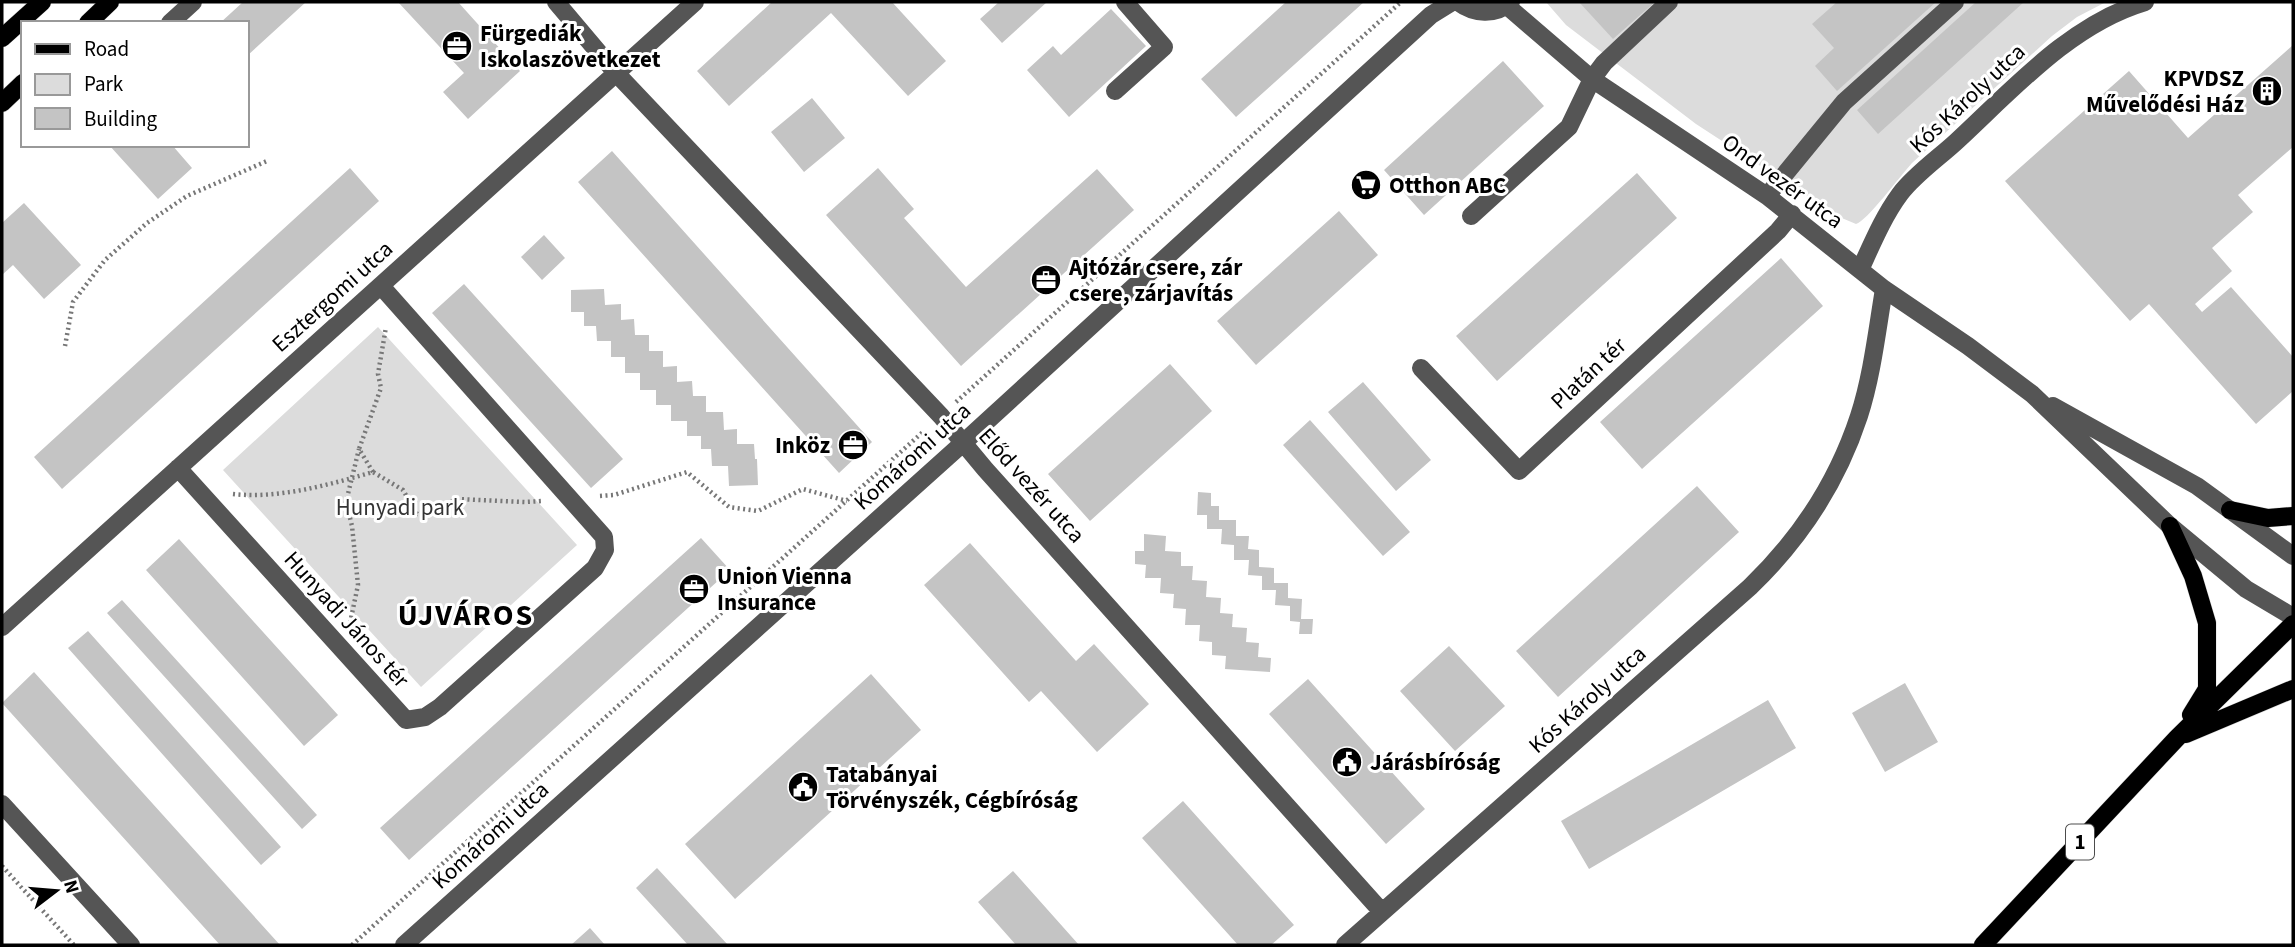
<svg xmlns="http://www.w3.org/2000/svg" width="2295" height="947" viewBox="0 0 2295 947" font-family="'Source Sans 3',sans-serif">
<style>
.green{fill:#dcdcdc}
.building{fill:#c4c4c4}
.lines{fill:none;stroke-linecap:round;stroke-linejoin:round}
.major-casing{stroke:#dbdbdb;stroke-width:19}
.path{stroke:#777;stroke-width:4.5;stroke-dasharray:2 3.5;stroke-linecap:butt}
.minor{stroke:#555;stroke-width:18}
.major{stroke:#000;stroke-width:18}
.labels{text-anchor:middle;stroke-width:6;stroke-linejoin:round;paint-order:stroke}
.shield{fill:#fff;stroke:#4c4c4c;stroke-width:2}
.shield-label{font-size:21px;font-weight:bold;fill:#000}
.poi-label{font-size:23px;font-weight:bold;fill:#000;stroke:#fff;text-anchor:start}
.street-label{font-size:23px;fill:#000;stroke:#fff}
.park-label{font-size:23px;fill:#333;stroke:#fff}
.district-label{font-size:30px;font-weight:bold;letter-spacing:2px;fill:#000;stroke:#fff}
</style>
<rect width="100%" height="100%" fill="#fff"/>
<path class="green" d="M 1546,2 L 2106,2 L 2077,17 L 2052,36 L 1912,163 C 1901,175 1867,221 1856,224 L 1837,216 L 1696,124 L 1566,25 Z
M 378,327 L 577,545 L 421,687 L 223,470 Z"/>
<path class="building" d="M 243,2 L 306,2 L 247,56 L 247,23 L 220,23 Z
M 398,2 L 458,2 L 520,71 L 468,119 L 443,92 L 464,73 Z
M 772,2 L 892,2 L 946,61 L 908,96 L 831,13 L 729,106 L 697,71 Z
M 999,2 L 1047,2 L 1002,43 L 980,19 Z
M 1286,2 L 1364,2 L 1236,117 L 1201,79 Z
M 1579,2 L 1655,2 L 1613,39 Z
M 1837,2 L 1936,2 L 1837,91 L 1815,66 L 1834,48 L 1812,24 Z
M 1976,2 L 2024,2 L 1878,134 L 1857,110 Z
M 1111,9 L 1146,46 L 1069,117 L 1027,70 L 1053,46 L 1061,55 Z
M 2293,45 L 2293,147 L 2238,195 L 2253,212 L 2212,248 L 2232,271 L 2195,304 L 2202,312 L 2231,287 L 2293,357 L 2293,391 L 2256,424 L 2149,304 L 2130,321 L 2005,181 L 2129,71 L 2188,138 Z
M 1503,61 L 1544,106 L 1424,215 L 1384,170 Z
M 812,98 L 845,138 L 804,172 L 771,132 Z
M 109,145 L 172,145 L 192,168 L 158,199 Z
M 612,151 L 872,442 L 839,473 L 578,182 Z
M 350,168 L 379,201 L 62,489 L 34,457 Z
M 878,168 L 914,209 L 904,218 L 966,287 L 1097,169 L 1134,210 L 961,366 L 826,215 Z
M 1637,173 L 1677,218 L 1497,381 L 1456,336 Z
M 24,203 L 81,265 L 44,299 L 13,265 L 2,275 L 2,223 Z
M 1339,211 L 1378,255 L 1256,365 L 1217,321 Z
M 544,235 L 565,258 L 542,280 L 521,257 Z
M 1781,258 L 1823,306 L 1642,469 L 1600,422 Z
M 464,284 L 623,459 L 591,488 L 432,313 Z
M 604,289 L 605,305 L 621,304 L 621,320 L 634,319 L 635,335 L 649,335 L 649,351 L 663,351 L 663,367 L 677,366 L 677,382 L 692,381 L 693,396 L 706,396 L 706,412 L 723,412 L 724,430 L 737,429 L 737,444 L 754,444 L 755,459 L 757,459 L 758,485 L 729,486 L 728,466 L 712,466 L 711,449 L 701,449 L 701,436 L 687,436 L 687,421 L 671,421 L 671,405 L 656,405 L 656,390 L 640,390 L 640,373 L 625,373 L 625,357 L 611,357 L 611,341 L 597,341 L 596,326 L 584,326 L 584,312 L 571,312 L 571,290 Z
M 1170,364 L 1212,411 L 1090,521 L 1048,474 Z
M 1363,382 L 1431,460 L 1396,491 L 1328,412 Z
M 1310,420 L 1410,532 L 1383,556 L 1283,445 Z
M 1697,486 L 1739,532 L 1558,697 L 1516,651 Z
M 1198,492 L 1211,493 L 1211,506 L 1219,506 L 1219,520 L 1236,520 L 1236,536 L 1249,536 L 1248,549 L 1259,550 L 1259,567 L 1274,568 L 1274,583 L 1288,583 L 1288,598 L 1302,599 L 1301,619 L 1313,619 L 1312,634 L 1299,634 L 1300,622 L 1290,621 L 1290,606 L 1275,605 L 1276,590 L 1262,590 L 1262,576 L 1248,575 L 1249,560 L 1234,560 L 1234,545 L 1221,544 L 1222,529 L 1207,529 L 1207,515 L 1197,515 Z
M 1144,534 L 1166,536 L 1165,551 L 1181,552 L 1181,566 L 1193,566 L 1192,580 L 1207,581 L 1206,597 L 1221,598 L 1220,613 L 1233,614 L 1232,627 L 1247,628 L 1246,642 L 1259,643 L 1258,657 L 1271,658 L 1270,672 L 1225,669 L 1226,656 L 1212,655 L 1212,642 L 1199,641 L 1200,625 L 1185,625 L 1186,609 L 1173,608 L 1174,594 L 1160,593 L 1161,578 L 1145,578 L 1146,565 L 1135,564 L 1135,551 L 1144,551 Z
M 701,538 L 730,570 L 409,860 L 380,828 Z
M 179,539 L 338,715 L 304,746 L 146,570 Z
M 970,543 L 1076,661 L 1094,644 L 1149,704 L 1097,752 L 1041,691 L 1029,702 L 924,585 Z
M 122,600 L 317,815 L 302,829 L 107,613 Z
M 88,631 L 281,847 L 261,865 L 68,648 Z
M 1449,646 L 1505,706 L 1455,751 L 1400,691 Z
M 34,672 L 280,945 L 220,945 L 2,703 Z
M 871,674 L 921,730 L 735,899 L 685,844 Z
M 1308,679 L 1425,809 L 1386,844 L 1269,714 Z
M 1905,683 L 1938,742 L 1885,772 L 1852,713 Z
M 1768,700 L 1796,748 L 1589,869 L 1561,821 Z
M 1183,801 L 1294,925 L 1271,945 L 1238,945 L 1142,838 Z
M 657,868 L 728,945 L 688,945 L 636,888 Z
M 1013,871 L 1079,945 L 1016,945 L 978,902 Z
M 590,928 L 605,945 L 571,945 Z"/>
<g class="lines">
<g class="major-casing">
<path id="major" d="M 88,23 L 110,2
M 2,38 L 42,2
M 2,103 L 23,83
M 2230,510 L 2268,518 L 2293,516
M 2170,526 L 2193,576 L 2207,623 L 2207,689 L 2191,715
M 2186,734 L 2293,689
M 1983,945 L 2177,738 L 2293,624"/>
</g>
<path class="path" d="M 65,346 L 73,302 L 105,260 L 147,223 L 187,196 L 267,161
M 956,402 L 1401,2
M 373,472 L 359,449 L 381,388 L 378,374 L 386,327
M 233,494 C 279,499 328,485 373,472 L 403,490 L 417,514 L 458,499 L 525,502 L 542,501
M 600,496 L 614,495 L 687,472 L 729,507 L 758,511 L 803,489 L 847,501
M 350,623 L 358,585 L 352,526 L 346,502 L 359,449
M 2,866 L 74,945
M 352,945 L 924,431"/>
<path class="minor" d="M 556,2 L 616,73 L 941,416 L 985,469 L 1382,912
M 1458,2 C 1474,14 1495,16 1511,2
M 1507,6 L 1592,79 L 1767,196 L 1884,289 L 1968,346 L 2032,394 L 2170,526 L 2246,589 L 2293,617
M 170,23 L 193,2
M 1115,91 L 1164,47 L 1125,2
M 1767,196 L 1844,102 L 1955,2
M 1471,216 L 1569,127 L 1592,79 L 1604,63 L 1669,2
M 1860,270 C 1872,244 1883,217 1900,194 C 1915,174 1940,157 1958,140 C 2014,88 2071,24 2145,2
M 1421,368 L 1519,471 L 1778,231 L 1792,214
M 2053,406 L 2197,486 L 2293,556
M 178,468 L 406,720 L 425,717 L 440,707 L 595,568 L 605,550 L 604,537 L 381,286
M 2,627 L 695,2
M 2,804 L 131,945
M 404,945 L 963,443 L 1431,15 L 1452,2
M 1345,945 L 1750,587 C 1800,539 1837,483 1859,416 C 1872,376 1877,331 1884,289"/>
<use href="#major" class="major"/>
</g>
<defs>
<g id="office-disc" transform="scale(1.575)"><circle r="9.5" fill="#000" stroke="#fff"/><path d="M-6-3h4V-5.5h4V-3h4V5H-6ZM-1-4.5V-3h2v-1.5ZM-6 0V1H6V0Z" fill="#fff"/></g>
<g id="building-disc" transform="scale(1.575)"><circle r="9.5" fill="#000" stroke="#fff"/><path d="M-4-6H4V6H1V3H-1V6H-4ZM-2.5-4.3h1.7v1.8h-1.7ZM.8-4.3h1.7v1.8H.8ZM-2.5-1h1.7V.8h-1.7ZM.8-1h1.7V.8H.8Z" fill="#fff"/></g>
<g id="supermarket-disc" transform="scale(1.575)"><circle r="9.5" fill="#000" stroke="#fff"/><path d="M-6-5.5h2.5l.6 2H6L4.5 2H-2.5L-4.4-4H-6ZM-1.5 3.2a1.3 1.3 0 1 0 .1 0ZM3 3.2a1.3 1.3 0 1 0 .1 0Z" fill="#fff"/></g>
<g id="civic-disc" transform="scale(1.575)"><circle r="9.5" fill="#000" stroke="#fff"/><path d="M-.6-6.5H3V-4.5H.6V-3L4-1V1h2V6H-6V1h2V-1L-.6-3ZM-1.2 2.5V6h2.4V2.5Z" fill="#fff"/></g>
</defs>
<g fill-rule="evenodd">
<use href="#office-disc" x="457" y="46"/>
<use href="#building-disc" x="2267" y="91"/>
<use href="#supermarket-disc" x="1366" y="185"/>
<use href="#office-disc" x="1046" y="280"/>
<use href="#office-disc" x="853" y="445"/>
<use href="#office-disc" x="694" y="589"/>
<use href="#civic-disc" x="1347" y="762"/>
<use href="#civic-disc" x="803" y="787"/>
</g>
<g class="labels">
<rect class="shield" x="2066" y="824.5" width="28" height="35" rx="5"/>
<g class="shield-label">
<text x="2080" y="849">1</text>
</g>
<g class="poi-label">
<text x="480" y="41">Fürgediák<tspan x="480" dy="26">Iskolaszövetkezet</tspan></text>
<text x="2244" y="86" text-anchor="end">KPVDSZ<tspan x="2244" dy="26">Művelődési Ház</tspan></text>
<text x="1389" y="193">Otthon ABC</text>
<text x="1069" y="275">Ajtózár csere, zár<tspan x="1069" dy="26">csere, zárjavítás</tspan></text>
<text x="830" y="453" text-anchor="end">Inköz</text>
<text x="717" y="584">Union Vienna<tspan x="717" dy="26">Insurance</tspan></text>
<text x="1370" y="770">Járásbíróság</text>
<text x="826" y="782">Tatabányai<tspan x="826" dy="26">Törvényszék, Cégbíróság</tspan></text>
</g>
<g class="street-label">
<text transform="translate(1967 98) rotate(-43)" y="8">Kós Károly utca</text>
<text transform="translate(1783 181) rotate(36)" y="8">Ond vezér utca</text>
<text transform="translate(332 296) rotate(-42)" y="8">Esztergomi utca</text>
<text transform="translate(1588 373) rotate(-43)" y="8">Platán tér</text>
<text transform="translate(912 456) rotate(-42)" y="8">Komáromi utca</text>
<text transform="translate(1032 485) rotate(48)" y="8">Előd vezér utca</text>
<text transform="translate(347 619) rotate(48)" y="8">Hunyadi János tér</text>
<text transform="translate(1587 699) rotate(-42)" y="8">Kós Károly utca</text>
<text transform="translate(490 835) rotate(-42)" y="8">Komáromi utca</text>
</g>
<g class="park-label">
<text x="400" y="515">Hunyadi park</text>
</g>
<g class="district-label">
<text x="466" y="625">ÚJVÁROS</text>
</g>
</g>
<rect width="2295" height="947" fill="none" stroke="#000000" stroke-width="7"/>
<rect x="21" y="21" width="228" height="126" fill="#ffffff" stroke="#999999" stroke-width="2"/>
<rect x="35" y="44" width="35" height="10" fill="#000000" stroke="#999999" stroke-width="2"/>
<text x="84" y="56" font-size="21" fill="#000000">Road</text>
<rect x="35" y="74" width="35" height="21" fill="#dcdcdc" stroke="#999999" stroke-width="2"/>
<text x="84" y="91" font-size="21" fill="#000000">Park</text>
<rect x="35" y="108" width="35" height="21" fill="#c4c4c4" stroke="#999999" stroke-width="2"/>
<text x="84" y="126" font-size="21" fill="#000000">Building</text>
<g transform="translate(56 891) rotate(74)" stroke="#ffffff" stroke-width="5" paint-order="stroke">
<path d="M0-5L12 26L0 18L-12 26Z" fill="#000000"/>
<text y="-10" font-size="19" font-weight="bold" text-anchor="middle" fill="#000000">N</text>
</g>
</svg>
